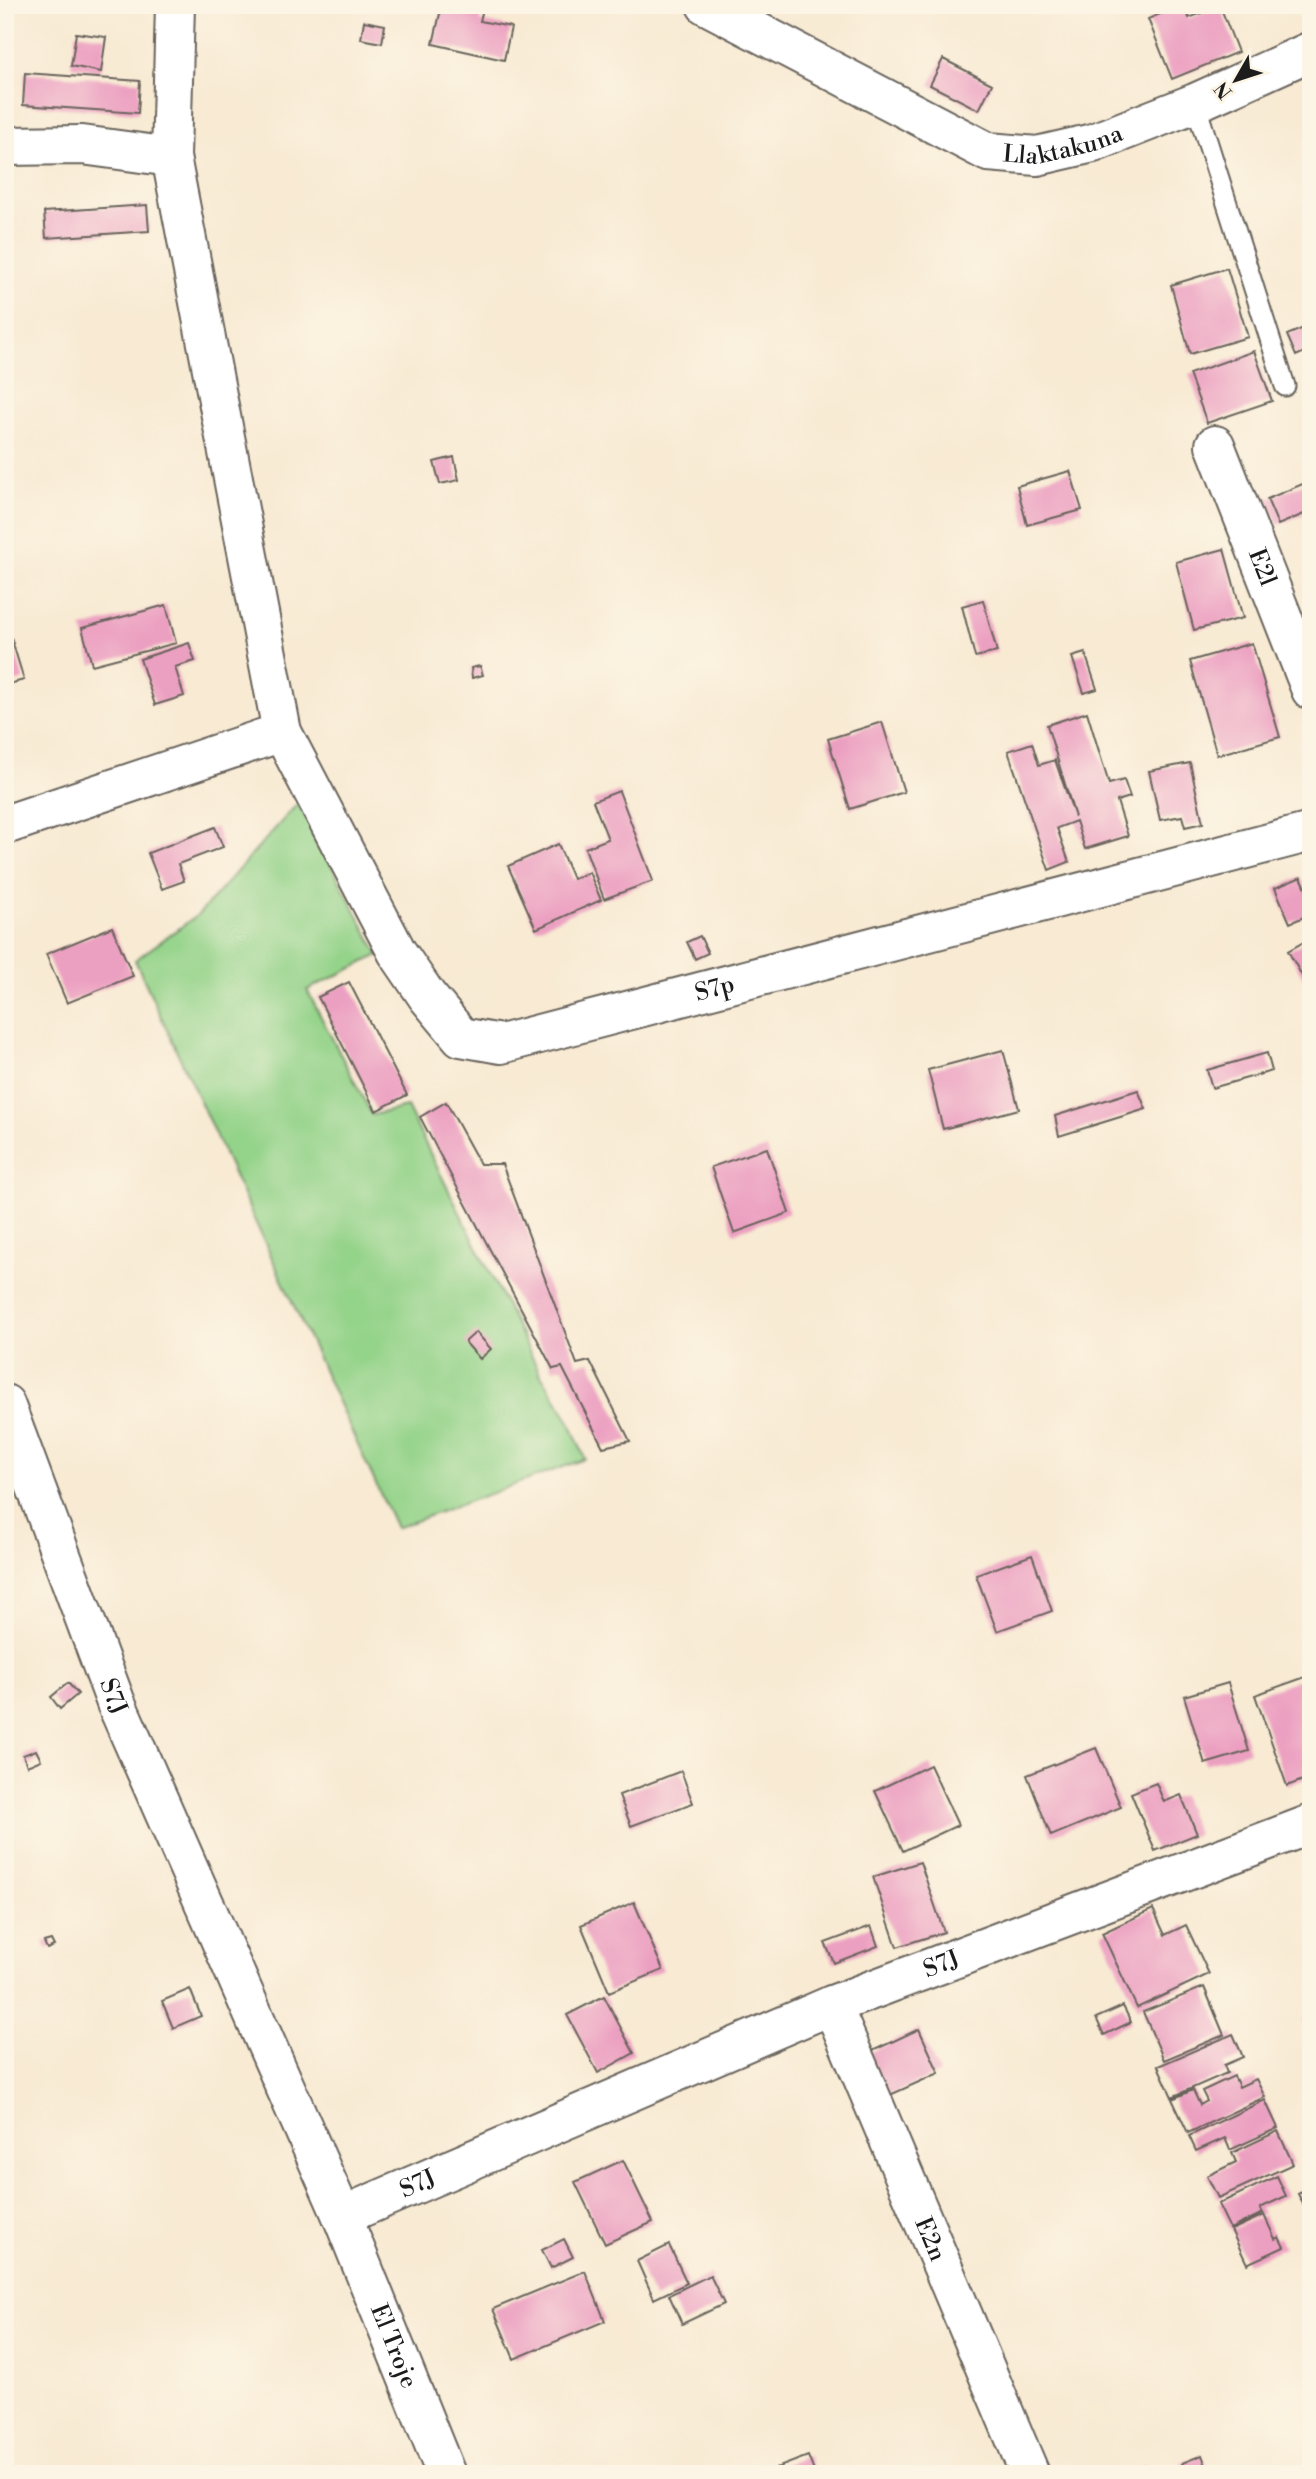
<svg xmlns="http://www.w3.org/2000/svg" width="1316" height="2479" viewBox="0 0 1316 2479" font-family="'Libre Bodoni',serif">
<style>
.green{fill:#94d38a;stroke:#587853;stroke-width:2}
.building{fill:#eca0c1}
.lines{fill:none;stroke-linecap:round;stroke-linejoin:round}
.lane-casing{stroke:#69645c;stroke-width:23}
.street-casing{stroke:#69645c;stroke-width:42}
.lane{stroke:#fff;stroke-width:19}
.street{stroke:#fff;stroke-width:38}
.labels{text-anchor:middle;stroke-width:5;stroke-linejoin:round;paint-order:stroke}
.street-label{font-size:24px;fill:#1c1c1c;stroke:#fcf5e5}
</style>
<rect width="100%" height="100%" fill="#fcf5e5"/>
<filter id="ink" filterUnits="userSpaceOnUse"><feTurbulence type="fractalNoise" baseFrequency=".0143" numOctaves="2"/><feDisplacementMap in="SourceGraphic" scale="14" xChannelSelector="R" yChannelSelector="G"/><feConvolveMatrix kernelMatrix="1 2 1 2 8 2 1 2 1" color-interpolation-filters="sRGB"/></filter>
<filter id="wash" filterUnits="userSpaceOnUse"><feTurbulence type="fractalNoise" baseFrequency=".00686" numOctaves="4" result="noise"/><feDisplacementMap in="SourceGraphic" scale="28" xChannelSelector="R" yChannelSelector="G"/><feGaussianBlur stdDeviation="1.57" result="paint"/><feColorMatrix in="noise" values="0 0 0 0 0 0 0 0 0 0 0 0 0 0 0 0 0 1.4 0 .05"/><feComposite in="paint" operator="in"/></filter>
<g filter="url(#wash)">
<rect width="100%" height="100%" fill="#f8ead3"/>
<path class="green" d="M 298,803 L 379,955 L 307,990 L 372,1115 L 407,1107 L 541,1375 L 568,1418 L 585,1459 L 396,1528 L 135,960 L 199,914 Z"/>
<g id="blocks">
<path class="building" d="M 442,5 L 484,5 L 480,21 L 511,27 L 504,60 L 433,44 Z
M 1181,5 L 1184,5 L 1189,18 L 1220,6 L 1238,52 L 1172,79 L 1148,19 Z
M 364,21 L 385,25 L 382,43 L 361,39 Z
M 76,33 L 106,37 L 101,72 L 71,66 Z
M 943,59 L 992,84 L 979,110 L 930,85 Z
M 25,73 L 140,81 L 138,113 L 23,105 Z
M 147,205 L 149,231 L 46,238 L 44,212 Z
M 1227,268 L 1248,337 L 1190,354 L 1171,285 Z
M 1311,325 L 1311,349 L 1296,356 L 1287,335 Z
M 1254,351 L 1272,401 L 1207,423 L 1189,374 Z
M 454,457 L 459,480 L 440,484 L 434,462 Z
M 1070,471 L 1082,510 L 1027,525 L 1017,486 Z
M 1305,483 L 1311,496 L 1311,511 L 1278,525 L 1267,499 Z
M 1224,549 L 1243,618 L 1194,630 L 1176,562 Z
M 983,600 L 997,652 L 975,657 L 962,606 Z
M 166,605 L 176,643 L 92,665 L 82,628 Z
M 8,627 L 24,680 L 5,685 L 5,628 Z
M 189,643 L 195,661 L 175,667 L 184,696 L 155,705 L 140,659 Z
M 1252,643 L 1280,737 L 1217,755 L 1190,661 Z
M 1085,653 L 1097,689 L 1084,693 L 1072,657 Z
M 480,666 L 483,675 L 472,678 L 471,668 Z
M 1087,712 L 1109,784 L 1124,780 L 1130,797 L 1117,801 L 1128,836 L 1085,849 L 1076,821 L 1057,828 L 1069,862 L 1049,870 L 1008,751 L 1032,743 L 1039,765 L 1055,760 L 1075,817 L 1047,725 Z
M 882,722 L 904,792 L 850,809 L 828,739 Z
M 1190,763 L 1203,823 L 1185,827 L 1182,816 L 1160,820 L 1149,771 Z
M 619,791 L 653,881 L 604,899 L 585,848 L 608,839 L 593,801 Z
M 215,827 L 223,847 L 178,864 L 184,881 L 162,889 L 148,853 Z
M 558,844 L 573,879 L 589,872 L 601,900 L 536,929 L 508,866 Z
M 1301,877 L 1311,899 L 1311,914 L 1290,923 L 1275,888 Z
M 112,927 L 133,976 L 67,1003 L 46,954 Z
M 700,936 L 708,953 L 695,959 L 687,942 Z
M 1311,938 L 1311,992 L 1288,951 Z
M 349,982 L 407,1095 L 376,1111 L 318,997 Z
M 1003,1050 L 1019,1109 L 943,1129 L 928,1070 Z
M 1267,1053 L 1272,1071 L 1212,1088 L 1207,1070 Z
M 1138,1090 L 1146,1109 L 1059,1136 L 1055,1116 Z
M 446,1102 L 480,1164 L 502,1164 L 577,1364 L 590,1361 L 630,1441 L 603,1447 L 562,1367 L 553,1369 L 420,1117 Z
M 767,1148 L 789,1213 L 734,1233 L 711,1167 Z
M 476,1332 L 491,1349 L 480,1359 L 465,1342 Z
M 1032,1555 L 1052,1611 L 997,1631 L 976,1575 Z
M 1311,1675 L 1311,1777 L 1287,1786 L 1255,1695 Z
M 68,1683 L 78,1694 L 60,1709 L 51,1697 Z
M 1228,1683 L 1249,1751 L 1205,1764 L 1184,1696 Z
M 1096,1748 L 1121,1807 L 1051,1836 L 1027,1775 Z
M 36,1750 L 41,1760 L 27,1766 L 23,1755 Z
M 930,1765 L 958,1825 L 903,1851 L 875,1791 Z
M 681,1771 L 693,1803 L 631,1826 L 619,1795 Z
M 1156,1783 L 1164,1802 L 1181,1795 L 1197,1834 L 1155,1851 L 1131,1793 Z
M 920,1862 L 944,1932 L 897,1947 L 873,1877 Z
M 634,1902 L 663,1970 L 609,1992 L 581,1925 Z
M 1153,1909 L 1165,1935 L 1186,1925 L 1209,1974 L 1137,2008 L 1102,1933 Z
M 871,1926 L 878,1946 L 834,1963 L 825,1943 Z
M 51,1940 L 54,1946 L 47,1949 L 44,1942 Z
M 1204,1987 L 1224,2035 L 1164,2060 L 1143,2012 Z
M 190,1989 L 201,2016 L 173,2028 L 162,2001 Z
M 604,1996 L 634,2053 L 598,2073 L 567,2015 Z
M 1123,2006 L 1131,2022 L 1104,2035 L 1096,2018 Z
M 1311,2015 L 1311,2031 L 1308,2032 L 1303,2019 Z
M 919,2029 L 939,2073 L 888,2096 L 868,2053 Z
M 1233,2034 L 1243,2057 L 1224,2065 L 1227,2073 L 1172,2097 L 1158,2066 Z
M 1234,2076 L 1239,2087 L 1256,2079 L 1265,2097 L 1188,2133 L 1172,2099 L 1193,2090 L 1200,2105 L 1207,2101 L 1202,2091 Z
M 1265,2100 L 1278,2128 L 1230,2150 L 1225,2138 L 1196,2151 L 1189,2136 Z
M 1278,2131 L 1293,2164 L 1218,2198 L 1207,2176 L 1236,2162 L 1232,2153 Z
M 623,2160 L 653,2222 L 605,2244 L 575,2182 Z
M 1277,2176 L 1286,2196 L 1260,2208 L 1263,2213 L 1230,2229 L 1218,2204 Z
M 1311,2187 L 1311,2220 L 1298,2194 Z
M 1264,2215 L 1275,2239 L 1279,2237 L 1284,2247 L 1247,2264 L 1231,2230 Z
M 564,2239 L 573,2257 L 551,2268 L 542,2250 Z
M 669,2245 L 687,2283 L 654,2299 L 637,2261 Z
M 585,2271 L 605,2321 L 514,2359 L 493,2309 Z
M 710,2275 L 724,2304 L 682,2324 L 669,2295 Z
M 1202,2455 L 1209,2474 L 1186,2474 L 1182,2463 Z
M 808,2456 L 815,2474 L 772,2474 L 771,2470 Z
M 1144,2465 L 1148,2474 L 1125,2474 Z"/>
</g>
</g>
<g filter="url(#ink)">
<use href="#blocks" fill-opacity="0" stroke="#69645c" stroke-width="2"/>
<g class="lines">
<g class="lane-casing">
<path id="lane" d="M 1195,103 L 1285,386"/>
</g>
<g class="street-casing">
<g id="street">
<path id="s1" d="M 706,5 L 988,152 L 1037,156 L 1093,143 L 1195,103 L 1311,51"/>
<path d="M 5,146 L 82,145 L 171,157"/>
<path id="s2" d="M 1215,445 L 1311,690"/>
<path id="s3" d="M 282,732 L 397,952 L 427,996 L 461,1037 L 501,1044 L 1311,832"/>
<path d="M 5,825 L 282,732 L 171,157 L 175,5"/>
<path id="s4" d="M 5,1404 L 116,1703 L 342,2216 L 832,2005 L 1311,1824"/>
<path id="s5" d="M 832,2005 L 1030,2474"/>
<path id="s6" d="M 342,2216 L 446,2474"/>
</g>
</g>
<use href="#lane" class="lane"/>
<use href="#street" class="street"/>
</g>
</g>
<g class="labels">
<g class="street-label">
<text dy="8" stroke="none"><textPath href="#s1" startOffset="394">Llaktakuna</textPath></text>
<text dy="8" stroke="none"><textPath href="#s2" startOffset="131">E2l</textPath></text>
<text dy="8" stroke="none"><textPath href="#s3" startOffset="616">S7p</textPath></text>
<text dy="8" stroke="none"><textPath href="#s4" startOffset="312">S7J</textPath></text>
<text dy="8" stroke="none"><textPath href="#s4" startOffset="1530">S7J</textPath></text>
<text dy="8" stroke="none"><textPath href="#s4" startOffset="962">S7J</textPath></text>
<text dy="8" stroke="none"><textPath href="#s5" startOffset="254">E2n</textPath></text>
<text dy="8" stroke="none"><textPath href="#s6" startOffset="140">El Troje</textPath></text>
</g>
</g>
<rect width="1316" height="2479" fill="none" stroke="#fcf5e5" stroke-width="28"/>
<g transform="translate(1236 80) rotate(231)" stroke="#fcf5e5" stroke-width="5" paint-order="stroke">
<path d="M0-5L12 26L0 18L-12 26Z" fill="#1c1c1c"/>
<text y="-10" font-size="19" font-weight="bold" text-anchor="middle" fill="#1c1c1c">N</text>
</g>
</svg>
